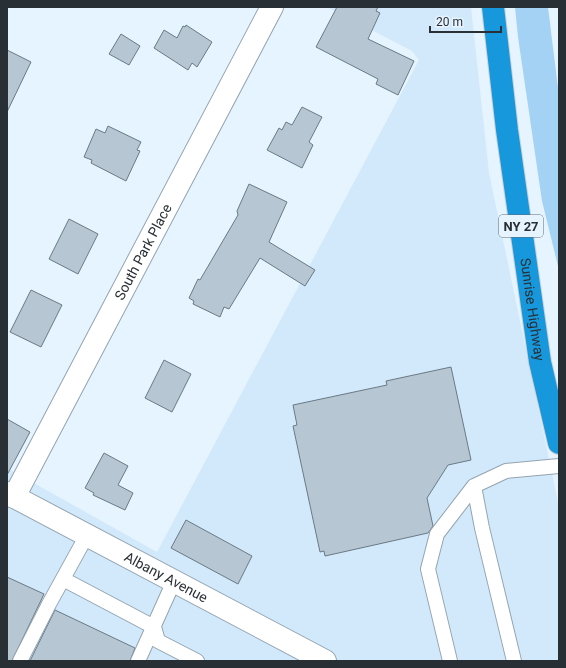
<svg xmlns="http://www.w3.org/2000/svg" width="566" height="668" viewBox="0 0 566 668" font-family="Roboto,sans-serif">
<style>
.built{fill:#d1e9fb}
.green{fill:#a3d2f4}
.building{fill:#b6c6d3;stroke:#6a7a85}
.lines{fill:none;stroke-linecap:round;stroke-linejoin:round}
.lane-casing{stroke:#94a4b0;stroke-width:16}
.street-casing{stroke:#94a4b0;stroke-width:24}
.secondary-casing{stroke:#94a4b0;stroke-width:24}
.highway-casing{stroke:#d0d1d3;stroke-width:24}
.lane{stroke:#fff;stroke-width:14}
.street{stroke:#fff;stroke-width:22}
.secondary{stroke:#fff;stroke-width:22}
.highway{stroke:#1898dc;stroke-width:22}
.labels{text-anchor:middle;stroke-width:4;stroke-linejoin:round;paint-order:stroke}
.shield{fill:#e6f4ff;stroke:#626b72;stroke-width:1}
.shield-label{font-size:13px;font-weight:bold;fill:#293035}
.street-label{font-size:14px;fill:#293035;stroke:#e6f4ff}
</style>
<rect width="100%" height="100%" fill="#e6f4ff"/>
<path class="built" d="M 327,7 L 471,7 L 489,173 L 559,507 L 559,661 L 7,661 L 7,468 L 157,552 L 419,60 L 412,51 Z"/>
<path class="green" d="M 515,7 L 548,7 L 559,96 L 559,270 L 542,201 L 518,37 Z"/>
<path class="building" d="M 337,7 L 378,7 L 376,11 L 380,13 L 368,39 L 414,61 L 398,95 L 376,84 L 378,79 L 316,47 Z
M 186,25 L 212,42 L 197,67 L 192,63 L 188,70 L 154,48 L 164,30 L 177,38 L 183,26 L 185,27 Z
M 121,34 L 140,46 L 129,65 L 109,54 Z
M 7,50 L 31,62 L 7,112 Z
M 302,107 L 322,117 L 309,142 L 313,145 L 302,168 L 267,150 L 279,128 L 282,130 L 286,122 L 292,125 Z
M 108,126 L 141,142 L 137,150 L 140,151 L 126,181 L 91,163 L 92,160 L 84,157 L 96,129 L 105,133 Z
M 249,184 L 287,202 L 269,242 L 315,270 L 305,286 L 260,258 L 229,309 L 224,307 L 220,317 L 193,304 L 194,301 L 189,298 L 198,279 L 200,280 L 238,215 L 237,211 Z
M 69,219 L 98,234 L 78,274 L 49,259 Z
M 31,290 L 62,305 L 41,347 L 10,332 Z
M 164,360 L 191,374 L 172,412 L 145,398 Z
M 451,367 L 471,460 L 448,465 L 427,498 L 433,526 L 428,533 L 325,556 L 324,551 L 320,552 L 293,426 L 297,425 L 293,405 L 387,385 L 386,381 Z
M 7,419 L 30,432 L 7,475 Z
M 104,453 L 128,466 L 118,485 L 133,493 L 125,510 L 93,495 L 94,493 L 85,488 Z
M 186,520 L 252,556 L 238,584 L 171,548 Z
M 7,577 L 44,594 L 12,661 L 7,661 Z
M 55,610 L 135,648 L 130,661 L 30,661 Z"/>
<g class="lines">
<g class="lane-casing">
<path id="lane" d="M 474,486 L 482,528 L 514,661
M 63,579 L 154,627 L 158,641 L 197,661
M 20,661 L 49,604 L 87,535
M 138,661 L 174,581
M 450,661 L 428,569 L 437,534 L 474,486 L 506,471 L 559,466"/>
</g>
<g class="street-casing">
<g id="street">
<path id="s1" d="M 14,497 L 272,7"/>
</g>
</g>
<g class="secondary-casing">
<g id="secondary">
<path id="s2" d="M 7,493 L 325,661"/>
</g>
</g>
<g class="highway-casing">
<g id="highway">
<path id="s3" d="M 493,7 L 507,130 L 540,362 L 559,443"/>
</g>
</g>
<use href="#lane" class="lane"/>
<use href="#street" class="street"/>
<use href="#secondary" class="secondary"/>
<use href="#highway" class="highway"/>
</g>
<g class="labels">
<rect class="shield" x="499" y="215" width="44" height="22" rx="3"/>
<g class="shield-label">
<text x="521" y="231">NY 27</text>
</g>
<g class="street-label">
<text dy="5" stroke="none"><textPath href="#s1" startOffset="277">South Park Place</textPath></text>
<text dy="5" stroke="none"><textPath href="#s3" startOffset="305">Sunrise Highway</textPath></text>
<text dy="5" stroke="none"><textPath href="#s2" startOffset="180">Albany Avenue</textPath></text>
</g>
</g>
<rect width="566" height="668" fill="none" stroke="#293035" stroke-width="16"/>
<path d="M430 26v6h71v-6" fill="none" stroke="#293035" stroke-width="2"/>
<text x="436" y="26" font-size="12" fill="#293035" stroke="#e6f4ff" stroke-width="3" paint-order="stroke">20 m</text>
</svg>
